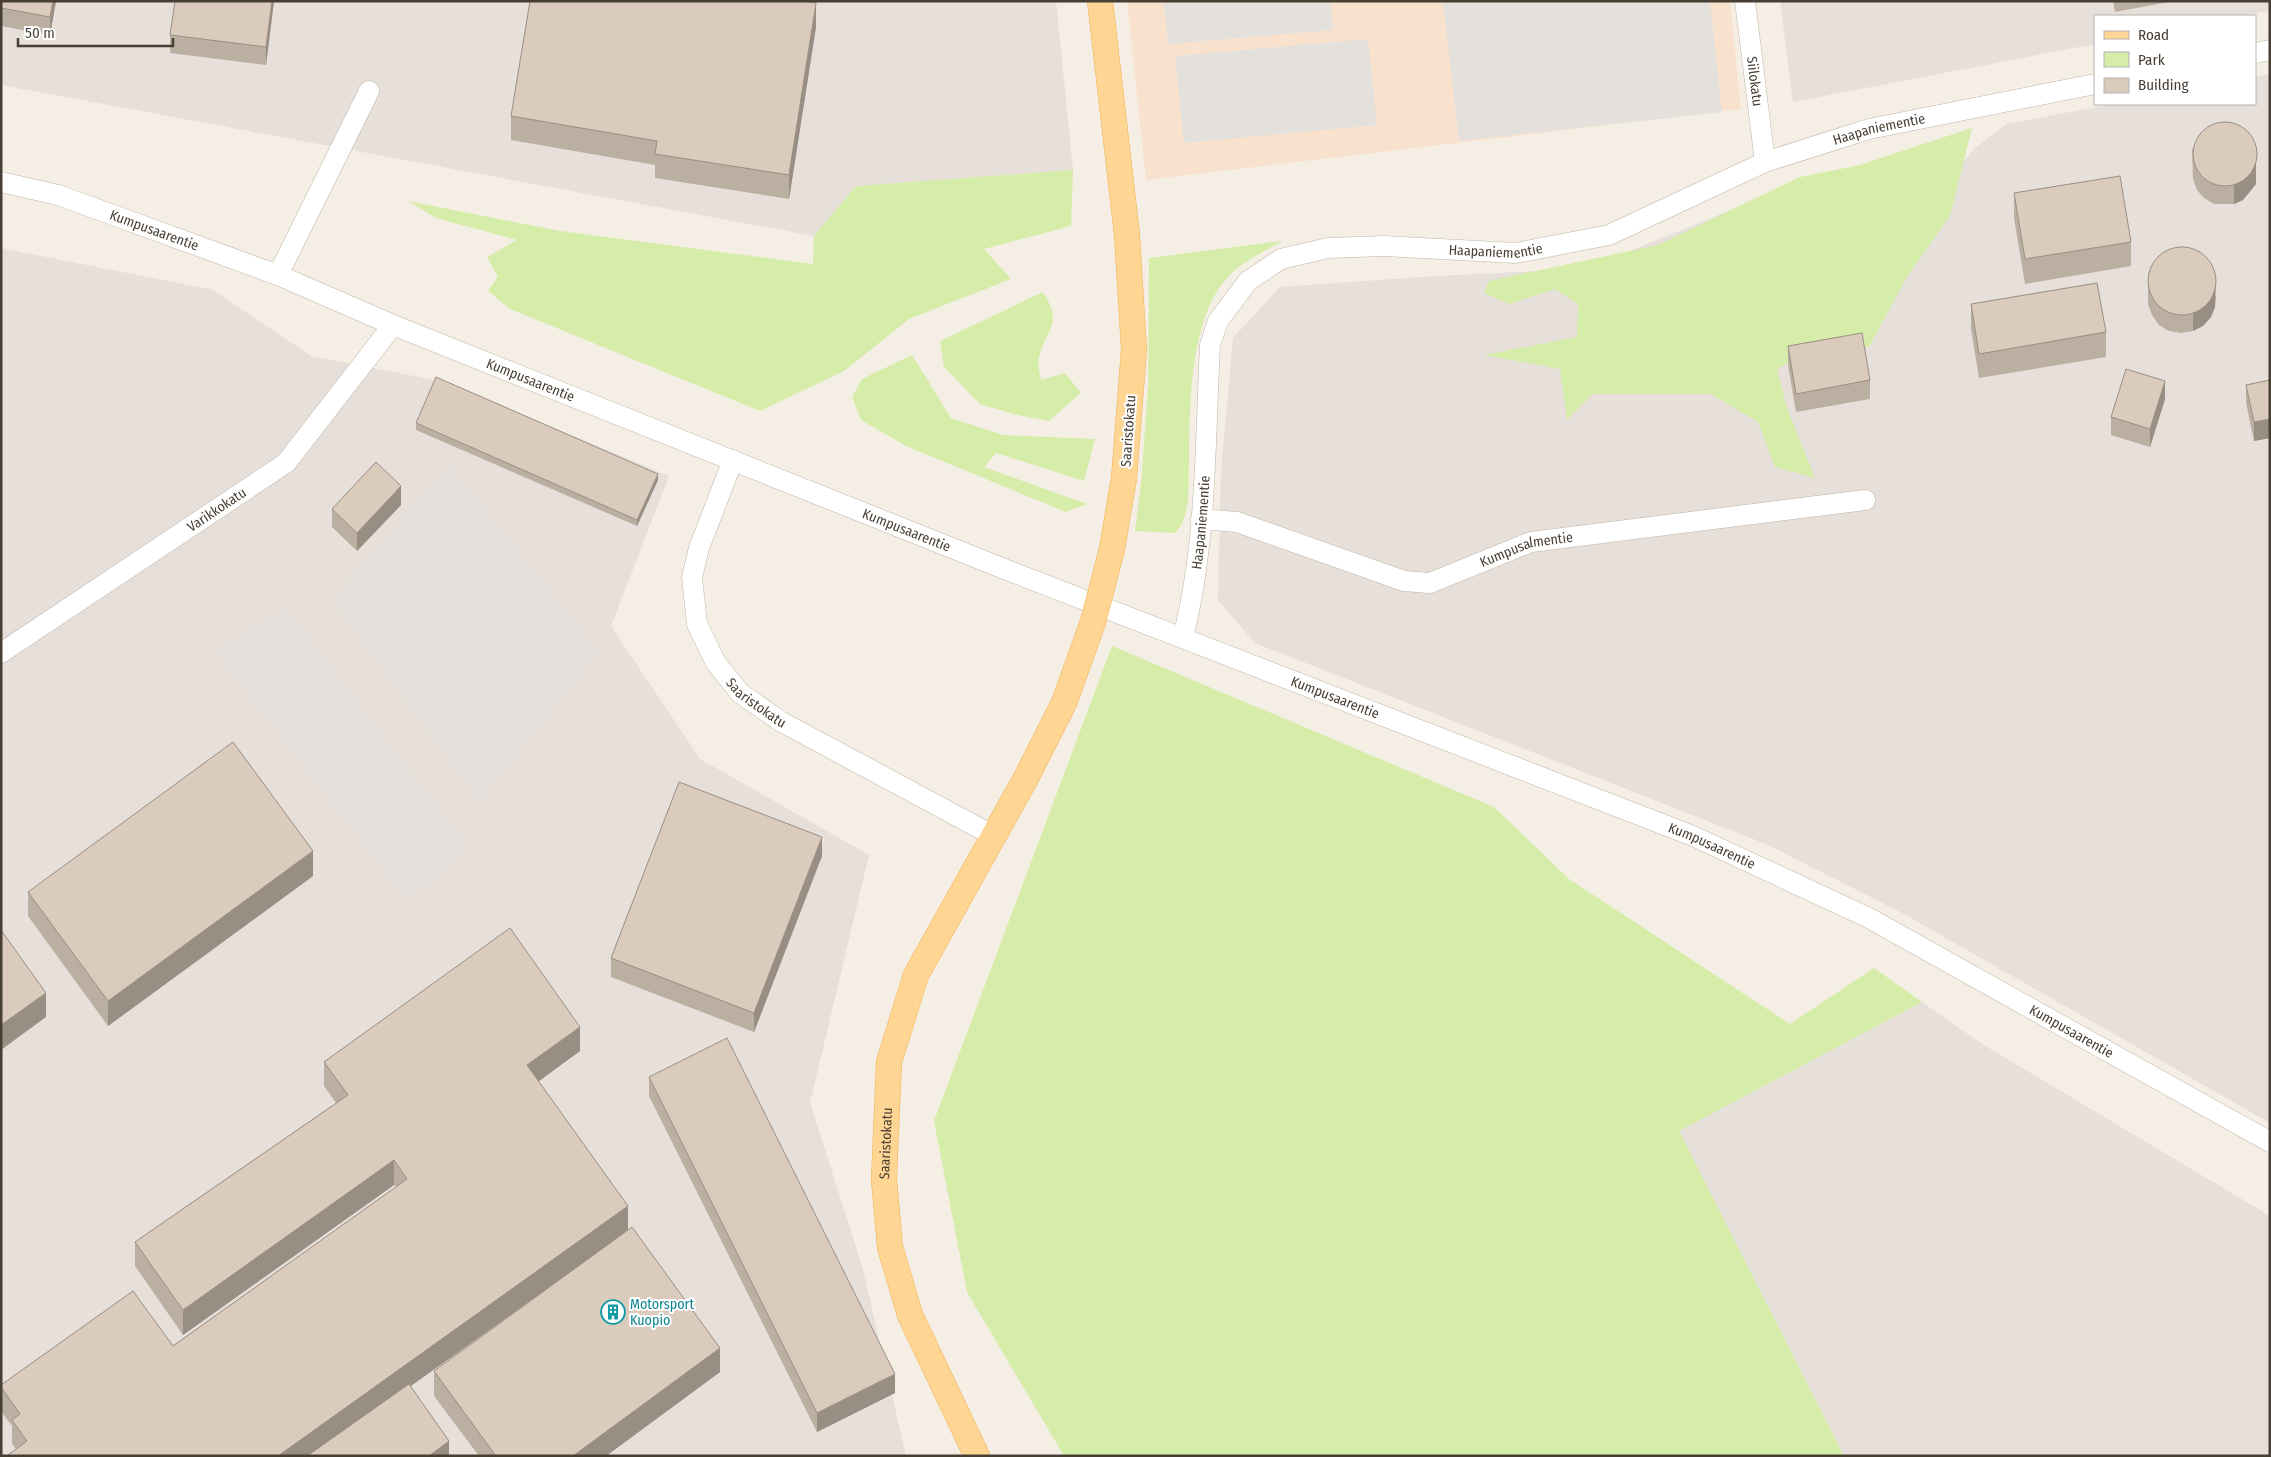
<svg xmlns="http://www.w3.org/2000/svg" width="2271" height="1457" viewBox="0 0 2271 1457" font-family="'Fira Sans Condensed',sans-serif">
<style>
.commercial{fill:#f9e2cd}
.industrial{fill:#e6dfda}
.green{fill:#d5eda9}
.parking{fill:#e4e1dd}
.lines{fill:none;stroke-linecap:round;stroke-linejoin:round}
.minor-casing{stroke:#c1b5a6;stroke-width:21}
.major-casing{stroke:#f1b356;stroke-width:26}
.minor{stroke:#fff;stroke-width:20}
.major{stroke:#ffd593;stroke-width:25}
.major-bridge-casing{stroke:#f1b356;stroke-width:26;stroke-linecap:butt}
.major-bridge{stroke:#ffd593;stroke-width:25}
.wall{fill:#bbafa2}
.shaded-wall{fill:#998e84}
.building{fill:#dacbbc;stroke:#998e84}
.labels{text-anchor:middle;stroke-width:4;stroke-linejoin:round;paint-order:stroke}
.street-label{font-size:14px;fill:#473e34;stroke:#fff}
.culture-label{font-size:14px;fill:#0d838f;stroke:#fff;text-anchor:start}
</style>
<rect width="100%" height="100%" fill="#f4eee5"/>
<path class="commercial" d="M 1127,1 L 1730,1 L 1741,109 L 1146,180 Z"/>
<path class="industrial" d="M 1,1 L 1056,1 L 1073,170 L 857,186 L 814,236 L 1,85 Z
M 1780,1 L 2270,1 L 2270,11 L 2242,16 L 2095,16 L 2095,44 L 1793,102 Z
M 2270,74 L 2270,1123 L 1902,913 L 1766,844 L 1255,643 L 1218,600 L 1221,471 L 1233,338 L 1280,287 L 1436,276 L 1585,269 L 1778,191 L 1936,194 L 1974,149 L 2006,124 L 2113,104 L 2255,104 L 2255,77 Z
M 1,248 L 213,290 L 311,356 L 445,382 L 669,476 L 611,626 L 700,759 L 869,855 L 810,1103 L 863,1269 L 906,1456 L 1,1456 Z
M 1922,1002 L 1982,1044 L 2270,1216 L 2270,1456 L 1844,1456 L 1679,1131 Z"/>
<path class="green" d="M 1972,128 L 1950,216 L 1908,275 L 1869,347 L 1804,353 L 1777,369 L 1787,408 L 1815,478 L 1775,467 L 1758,422 L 1711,394 L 1592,394 L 1567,420 L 1560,369 L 1484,355 L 1577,337 L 1578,304 L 1555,289 L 1509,304 L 1484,293 L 1489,281 L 1658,245 L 1800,177 L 1860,165 Z
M 1073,170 L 1071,226 L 984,249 L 1011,279 L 909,319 L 844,371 L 760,411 L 510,309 L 488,291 L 498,277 L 487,257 L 517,240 L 436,218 L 408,201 L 560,231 L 813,264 L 814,236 L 856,186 Z
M 1282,241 C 1266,251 1247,259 1233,272 C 1189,311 1190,404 1189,460 C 1188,481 1192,517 1175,533 L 1135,531 L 1141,484 L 1148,387 L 1149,258 Z
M 1043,292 C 1063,324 1048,326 1039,357 C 1037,364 1040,373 1041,380 L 1065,373 L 1081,393 L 1049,421 L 1017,415 L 980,404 L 944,367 L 940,341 Z
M 912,355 L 951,418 L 1003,435 L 1095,439 L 1084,481 L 996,453 L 984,467 L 1087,504 L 1066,512 L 906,446 L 861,420 L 852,397 L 862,379 Z
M 1112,646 L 1494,807 L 1569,879 L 1790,1024 L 1874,968 L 1922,1002 L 1679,1131 L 1844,1456 L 1064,1456 L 967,1292 L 934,1121 Z"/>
<path class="parking" d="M 1164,1 L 1330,1 L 1333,30 L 1168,44 Z
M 1443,1 L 1710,1 L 1722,112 L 1459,141 Z
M 1368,39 L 1377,125 L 1184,143 L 1175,56 Z
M 449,470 L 595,652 L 480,796 L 336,600 Z
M 285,612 L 462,844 L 447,866 L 407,895 L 219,651 Z"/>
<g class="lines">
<g class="minor-casing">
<g id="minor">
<path id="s1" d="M 1745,1 L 1765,162"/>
<path d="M 2255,53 L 2270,50"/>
<path id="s2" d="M 1,182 L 58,195 L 278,275 L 393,325 L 1007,570 L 1693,836 L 1869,918 L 2270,1142"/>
<path d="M 278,275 L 369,91"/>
<path id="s3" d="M 733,460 L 699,548 L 692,577 L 697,624 L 716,663 L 740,693 L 780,721 L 994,836"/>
<path id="s4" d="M 1201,519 L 1237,522 L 1404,581 L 1430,583 L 1531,542 L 1865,500"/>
<path id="s5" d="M 1183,637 C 1207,543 1205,442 1210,345 L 1218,321 L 1248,281 L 1281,259 L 1328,248 L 1384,246 L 1516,253 L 1609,235 L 1765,162 L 1869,129 L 2095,84"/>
<path id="s6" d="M 1,653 L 286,463 L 393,325"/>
</g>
</g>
<g class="major-casing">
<g id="major">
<path d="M 1100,1 L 1127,235 L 1134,350 L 1124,478"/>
<path id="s7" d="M 977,1456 L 910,1315 L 890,1247 L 884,1179 L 889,1062 L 916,975 L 1026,778 L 1064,703"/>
</g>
</g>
<use href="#minor" class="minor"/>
<use href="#major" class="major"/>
<g class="major-bridge-casing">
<path id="major-bridge" d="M 1064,703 L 1093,622 L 1112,549 L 1124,478"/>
</g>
<use href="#major-bridge" class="major-bridge"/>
</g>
<path class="wall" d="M 1,1 L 56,1 L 50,35 L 1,26 Z
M 274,1 L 266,65 L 170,53 L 170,35 Z
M 2113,1 L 2174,1 L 2115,12 Z
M 816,27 L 789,199 L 655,178 L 655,165 L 511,140 L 511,116 Z
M 2192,149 L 2256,184 L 2243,200 L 2234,204 L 2214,204 L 2204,198 L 2197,190 L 2193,179 Z
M 2014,193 L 2131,242 L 2131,266 L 2025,284 L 2014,218 Z
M 2148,273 L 2216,296 L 2215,307 L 2211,317 L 2203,326 L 2193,331 L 2181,333 L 2169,331 L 2159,325 L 2152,315 L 2148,304 Z
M 1971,304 L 2106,332 L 2106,357 L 1979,378 L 1971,329 Z
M 1788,346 L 1870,380 L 1870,399 L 1796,412 L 1788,365 Z
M 2270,380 L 2270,438 L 2254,441 L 2246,403 L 2246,385 Z
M 2165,399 L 2150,447 L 2111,435 L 2111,417 Z
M 416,423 L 658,480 L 637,526 L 416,430 Z
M 401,505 L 357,551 L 332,527 L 332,509 Z
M 822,856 L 754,1032 L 611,977 L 611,958 Z
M 313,876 L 108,1026 L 28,916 L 28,892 Z
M 580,1051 L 538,1081 L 628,1230 L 720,1372 L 606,1456 L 479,1456 L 434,1396 L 434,1371 L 585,1261 L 410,1386 L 449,1456 L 8,1456 L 8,1455 L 16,1449 L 12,1444 L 12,1426 L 1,1411 L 1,1385 L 173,1346 L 396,1187 L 394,1185 L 183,1335 L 135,1266 L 135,1242 L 336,1103 L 324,1086 L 324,1062 Z
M 649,1077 L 895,1393 L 817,1432 L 649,1096 Z"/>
<path class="shaded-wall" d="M 53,1 L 56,1 L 50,35 L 50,17 Z
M 272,1 L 274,1 L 266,65 L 266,47 Z
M 816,3 L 816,27 L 789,199 L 789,175 Z
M 2256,145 L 2256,184 L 2243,200 L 2234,204 L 2234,186 Z
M 2216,278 L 2215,307 L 2211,317 L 2203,326 L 2193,331 L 2193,313 Z
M 2165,381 L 2165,399 L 2150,447 L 2150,429 Z
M 2270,419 L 2270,438 L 2254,441 L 2254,422 Z
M 658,474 L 658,480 L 637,526 L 637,520 Z
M 401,486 L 401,505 L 357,551 L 357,533 Z
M 822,837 L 822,856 L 754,1032 L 754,1013 Z
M 313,851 L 313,876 L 108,1026 L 108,1001 Z
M 46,993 L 46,1017 L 1,1050 L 1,1025 Z
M 580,1027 L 580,1051 L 527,1090 L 527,1065 Z
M 394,1160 L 394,1185 L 183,1335 L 183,1310 Z
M 628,1206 L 628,1231 L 313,1456 L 278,1456 Z
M 720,1348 L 720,1372 L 606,1456 L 573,1456 Z
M 895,1374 L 895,1393 L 817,1432 L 817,1413 Z
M 449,1441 L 449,1456 L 429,1456 Z"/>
<path class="building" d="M 1,1 L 53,1 L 50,17 L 1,8 Z
M 175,1 L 272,1 L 266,47 L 170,35 Z
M 530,1 L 806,1 L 816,3 L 789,175 L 655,154 L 657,141 L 511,116 Z
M2193 154a32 32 0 1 1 64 0a32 32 0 1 1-64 0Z
M 2120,176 L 2131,242 L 2025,259 L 2014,193 Z
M2148 281a34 34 0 1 1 68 0a34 34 0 1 1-68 0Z
M 2097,283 L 2106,332 L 1979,354 L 1971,304 Z
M 1862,333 L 1870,380 L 1796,394 L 1788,346 Z
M 2126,369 L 2165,381 L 2150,429 L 2111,417 Z
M 436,377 L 658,474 L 637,520 L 416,423 Z
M 2270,380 L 2270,419 L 2254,422 L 2246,385 Z
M 376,462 L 401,486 L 357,533 L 332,509 Z
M 233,742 L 313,851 L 108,1001 L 28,892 Z
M 679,782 L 822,837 L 754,1013 L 611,958 Z
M 510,928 L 580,1027 L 527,1065 L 628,1206 L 278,1456 L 9,1456 L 8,1455 L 27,1441 L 12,1420 L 20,1414 L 1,1387 L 1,1385 L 133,1291 L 173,1346 L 407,1179 L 394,1160 L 183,1310 L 135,1242 L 348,1095 L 324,1062 Z
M 1,930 L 46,993 L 1,1025 Z
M 727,1038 L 895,1374 L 817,1413 L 649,1077 Z
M 632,1227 L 720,1348 L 573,1456 L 496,1456 L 434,1371 Z
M 409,1384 L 449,1441 L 429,1456 L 307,1456 Z"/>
<defs>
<g id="building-ring" transform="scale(1.25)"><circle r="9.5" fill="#fff" stroke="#0f9aa8" stroke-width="1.5"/><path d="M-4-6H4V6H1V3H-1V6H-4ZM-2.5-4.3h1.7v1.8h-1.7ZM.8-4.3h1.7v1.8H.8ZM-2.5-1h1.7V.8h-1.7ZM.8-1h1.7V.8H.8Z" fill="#0f9aa8"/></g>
</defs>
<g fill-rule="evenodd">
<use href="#building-ring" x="613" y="1312"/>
</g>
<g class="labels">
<g class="street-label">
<text dy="5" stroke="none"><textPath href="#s1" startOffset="81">Siilokatu</textPath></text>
<text dy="5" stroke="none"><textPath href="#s5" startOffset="1031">Haapaniementie</textPath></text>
<text dy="5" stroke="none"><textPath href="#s2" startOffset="161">Kumpusaarentie</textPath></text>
<text dy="5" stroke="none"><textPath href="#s5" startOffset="625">Haapaniementie</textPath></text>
<text dy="5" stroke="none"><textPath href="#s2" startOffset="566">Kumpusaarentie</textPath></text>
<text transform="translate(1128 431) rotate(-86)" y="5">Saaristokatu</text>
<text dy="5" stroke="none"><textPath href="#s6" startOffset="259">Varikkokatu</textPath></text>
<text dy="5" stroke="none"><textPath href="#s5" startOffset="116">Haapaniementie</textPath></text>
<text dy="5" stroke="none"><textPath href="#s2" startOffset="971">Kumpusaarentie</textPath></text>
<text dy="5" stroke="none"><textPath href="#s4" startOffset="342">Kumpusalmentie</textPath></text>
<text dy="5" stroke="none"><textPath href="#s2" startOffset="1431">Kumpusaarentie</textPath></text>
<text dy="5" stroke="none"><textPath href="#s3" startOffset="272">Saaristokatu</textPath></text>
<text dy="5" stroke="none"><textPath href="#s2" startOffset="1836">Kumpusaarentie</textPath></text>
<text dy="5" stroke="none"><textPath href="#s2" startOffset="2241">Kumpusaarentie</textPath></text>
<text dy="5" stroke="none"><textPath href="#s7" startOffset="331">Saaristokatu</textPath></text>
</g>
<g class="culture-label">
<text x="630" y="1309">Motorsport<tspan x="630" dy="16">Kuopio</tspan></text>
</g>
</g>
<rect width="2271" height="1457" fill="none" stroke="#473e34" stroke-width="5"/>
<rect x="2094" y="15" width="162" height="90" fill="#ffffff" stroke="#b5b2ae"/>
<rect x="2104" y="31" width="25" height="8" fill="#ffd593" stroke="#b5b2ae"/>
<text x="2138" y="40" font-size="15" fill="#473e34">Road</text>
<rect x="2104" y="52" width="25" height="15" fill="#d5eda9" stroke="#b5b2ae"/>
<text x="2138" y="65" font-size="15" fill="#473e34">Park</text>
<rect x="2104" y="78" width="25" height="15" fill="#dacbbc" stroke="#b5b2ae"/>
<text x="2138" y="90" font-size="15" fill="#473e34">Building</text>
<path d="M18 38v8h155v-8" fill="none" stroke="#473e34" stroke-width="2.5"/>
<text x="25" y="38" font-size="15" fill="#473e34" stroke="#ffffff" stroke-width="4" paint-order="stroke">50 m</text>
</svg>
